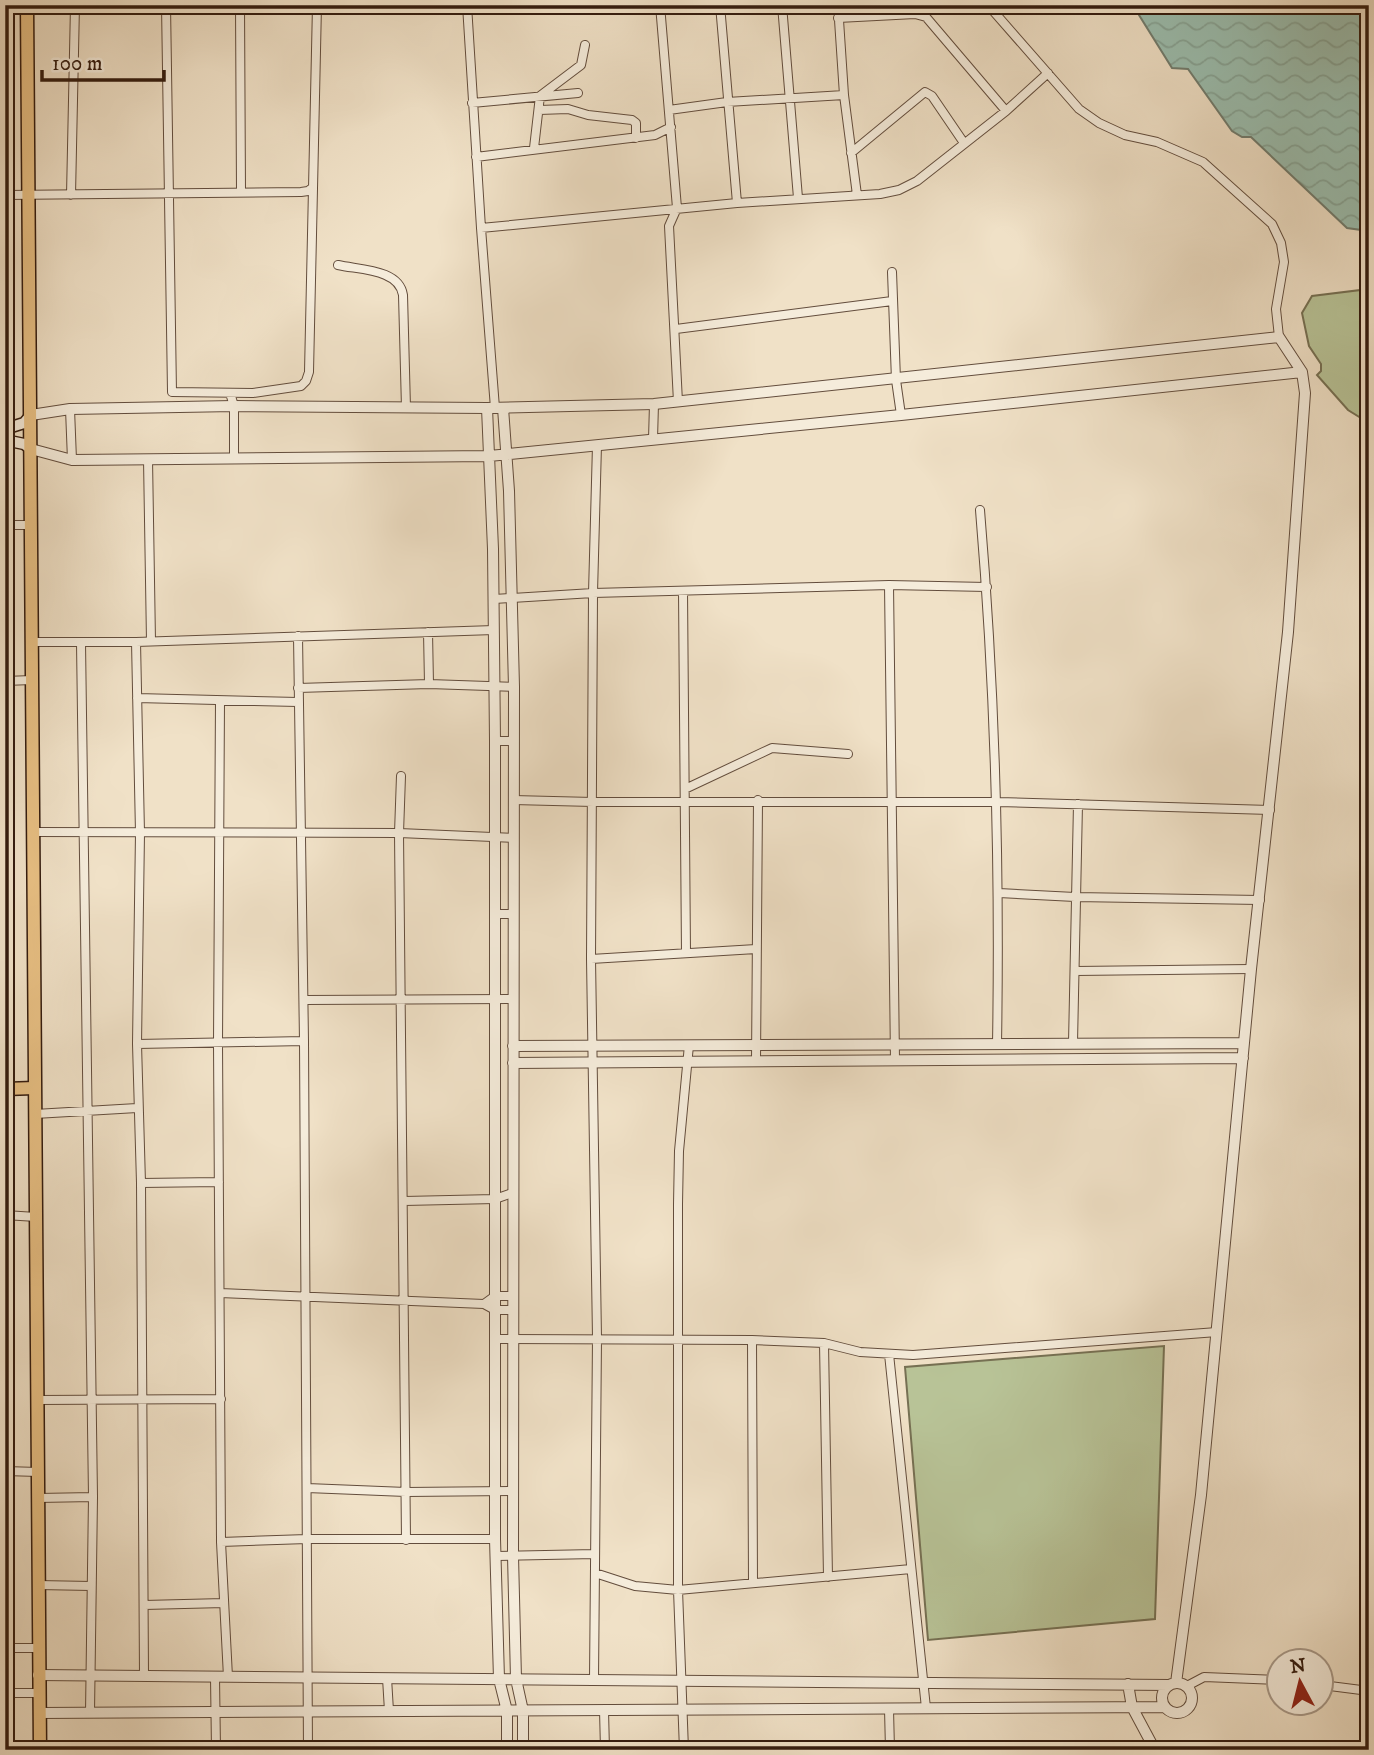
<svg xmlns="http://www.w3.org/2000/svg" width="1374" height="1755" viewBox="0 0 1374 1755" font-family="'IM FELL DW Pica',serif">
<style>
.green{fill:#b8c397;stroke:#767053;stroke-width:2}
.water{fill:url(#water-waves);stroke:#727d6f;stroke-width:2}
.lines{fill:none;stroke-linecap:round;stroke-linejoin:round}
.minor-casing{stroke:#634d3d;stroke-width:10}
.tertiary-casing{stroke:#634d3d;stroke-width:12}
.secondary-casing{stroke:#341c0f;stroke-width:13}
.primary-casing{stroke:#341c0f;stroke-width:15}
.trunk-casing{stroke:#341c0f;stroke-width:15}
.minor{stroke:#f5ecdb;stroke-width:8}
.tertiary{stroke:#f5ecdb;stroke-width:10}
.secondary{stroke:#f5ecdb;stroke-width:10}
.primary{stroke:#e8c084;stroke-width:12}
.trunk{stroke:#e8c084;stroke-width:12}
</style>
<defs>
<pattern id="water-waves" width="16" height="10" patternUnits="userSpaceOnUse" patternTransform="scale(1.75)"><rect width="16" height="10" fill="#9bbeaf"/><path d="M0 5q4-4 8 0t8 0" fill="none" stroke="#86a395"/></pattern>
</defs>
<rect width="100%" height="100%" fill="#f0e1c7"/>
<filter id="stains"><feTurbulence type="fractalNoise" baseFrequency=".00286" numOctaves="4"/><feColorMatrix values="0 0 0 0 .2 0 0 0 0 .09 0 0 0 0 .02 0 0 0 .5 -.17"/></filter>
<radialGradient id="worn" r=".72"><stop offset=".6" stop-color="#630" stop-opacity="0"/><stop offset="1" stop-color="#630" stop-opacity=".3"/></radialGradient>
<path class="green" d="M 1369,289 L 1369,423 L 1348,410 L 1317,375 L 1321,371 L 1321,364 L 1309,346 L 1302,313 L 1312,296 Z
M 1164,1346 L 1155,1619 L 928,1640 L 905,1367 Z"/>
<path class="water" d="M 1136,5 L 1369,5 L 1369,231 L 1347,228 L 1251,137 L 1242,137 L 1232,131 L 1188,69 L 1172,68 L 1139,15 Z"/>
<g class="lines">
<g class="minor-casing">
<path id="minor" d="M 166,5 L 172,392 L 253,393 L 301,386 L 306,381 L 309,372 L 317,5
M 240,5 L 241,192
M 467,5 L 481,228 L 495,408
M 660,5 L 677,208 L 669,226 L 678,402
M 720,5 L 737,203
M 782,5 L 798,198
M 838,5 L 844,95 L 857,195
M 988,5 L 1079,109 L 1099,123 L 1125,135 L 1157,142 L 1203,162 L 1272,224 L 1281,243 L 1284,262 L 1276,309 L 1279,337
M 838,18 L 915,14 L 926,17 L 1006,111
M 472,103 L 578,93
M 539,110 L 568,109 L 588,115 L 632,120 L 636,123 L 636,138
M 669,110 L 727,102 L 844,95
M 534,148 L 540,96 L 581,65 L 585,45
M 851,153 L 925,92 L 932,96 L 964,143
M 476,157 L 655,135 L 671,127
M 5,195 L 301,192 L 308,191 L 312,188
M 71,195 L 75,5
M 481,228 L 737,203 L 880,194 L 899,190 L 917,181 L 1006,111 L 1048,73
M 338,265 C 360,270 399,269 403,295 L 406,408
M 892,272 L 896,380 L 901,415
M 676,329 L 892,301
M 230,393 L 234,406 L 234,458
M 70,409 L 72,460
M 653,439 L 654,404
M 148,459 L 151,641
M 980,510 C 995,688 1000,865 997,1044
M 5,525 L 31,525
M 889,585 L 895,1060
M 683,591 L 686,953
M 494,599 L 593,593 L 889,585 L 987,587
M 428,632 L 429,684
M 298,636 L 304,1041 L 308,1750
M 32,642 L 136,642 L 494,630
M 136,642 L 140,833 L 137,1044 L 141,1183 L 144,1676
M 81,643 L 93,1497 L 90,1713
M 5,681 L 32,680
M 298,688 L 429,684 L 514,687
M 137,698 L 298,702
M 220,701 L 218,1043 L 221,1542 L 228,1677
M 495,741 L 513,741
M 401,776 L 399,833 L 406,1540
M 685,789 L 772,748 L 848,754
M 513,800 L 593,802 L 998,802 L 1270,810
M 34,832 L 399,833 L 513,838
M 999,893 L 1075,897 L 1260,900
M 495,914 L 513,914
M 591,959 L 756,949
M 1075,971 L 1251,969
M 304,1000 L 513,999
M 1073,1043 L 1078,804
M 137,1044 L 304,1041
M 756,1061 L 758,800
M 35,1114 L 137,1108
M 141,1183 L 219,1182
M 404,1201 L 495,1199 L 512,1193
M 5,1215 L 36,1217
M 5,1269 L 6,1215
M 220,1293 L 484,1304 L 495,1310 L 512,1310
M 484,1304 L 495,1296 L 512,1296
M 495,1339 L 752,1340 L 824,1343 L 860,1352 L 913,1355 L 1217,1332
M 752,1340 L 753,1583
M 824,1343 L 828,1577
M 889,1354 L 926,1708
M 38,1400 L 221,1399
M 5,1471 L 38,1472
M 307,1488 L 406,1492 L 513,1491
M 38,1498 L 93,1497
M 221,1542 L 307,1539 L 495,1539
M 496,1556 L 595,1554
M 595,1573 L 635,1586 L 678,1590 L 911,1569
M 38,1585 L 91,1586
M 144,1605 L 224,1603
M 5,1648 L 38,1648
M 215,1677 L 216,1750
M 387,1678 L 389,1711
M 594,1680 L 597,1338 L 591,959 L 593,593 L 597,445
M 1322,1685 L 1369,1691
M 1187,1686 L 1204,1677 L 1280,1680
M 5,1693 L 39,1693
M 889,1709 L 890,1750
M 604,1710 L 605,1750
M 684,1750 L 678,1590 L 678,1204 L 679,1151 L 689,1045"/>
</g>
<g class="tertiary-casing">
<path id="tertiary" d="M 487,408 L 493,549 L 495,741 L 495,1539 L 499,1679 L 507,1711 L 507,1750
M 503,408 L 509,491 L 514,687 L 513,1556 L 516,1679 L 523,1711 L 523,1750
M 31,415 L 70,409 L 234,406 L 487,408 L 654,404 L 1279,337 L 1302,372 L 1305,393 L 1288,632 L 1251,969 L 1201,1495 L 1176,1683
M 31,449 L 72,460 L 489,456 L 901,415 L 1302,372
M 513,1046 L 1244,1043
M 513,1063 L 1243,1058
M 38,1675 L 1169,1685
M1162 1698a15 15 0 1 1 30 0a15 15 0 1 1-30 0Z
M 1128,1684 L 1132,1707 L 1155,1750
M 39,1713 L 1165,1707"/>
</g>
<g class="secondary-casing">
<path id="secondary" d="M 5,429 L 24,423 L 31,415
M 5,440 L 24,444 L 31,449"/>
</g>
<g class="primary-casing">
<path id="primary" d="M 5,1089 L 34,1088"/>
</g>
<g class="trunk-casing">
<path id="trunk" d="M 27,5 L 40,1750"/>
</g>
<use href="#minor" class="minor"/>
<use href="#tertiary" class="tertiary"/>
<use href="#secondary" class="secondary"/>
<use href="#primary" class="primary"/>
<use href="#trunk" class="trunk"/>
</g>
<rect width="1374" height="1755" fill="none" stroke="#f0e1c7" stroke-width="28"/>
<rect x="7" y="7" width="1360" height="1741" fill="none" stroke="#341c0f" stroke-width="3.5"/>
<rect x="14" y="14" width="1346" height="1727" fill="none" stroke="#341c0f" stroke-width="2"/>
<g transform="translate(1300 1682) rotate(353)"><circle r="33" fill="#f5ecdb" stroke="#a89989" stroke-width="2"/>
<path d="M0-5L12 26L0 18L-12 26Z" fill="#8f2418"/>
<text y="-10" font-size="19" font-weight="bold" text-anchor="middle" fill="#341c0f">N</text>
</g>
<path d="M42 70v10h122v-10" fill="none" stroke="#341c0f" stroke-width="3.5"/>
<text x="52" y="70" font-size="21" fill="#341c0f" stroke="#f5ecdb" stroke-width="5" paint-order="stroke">100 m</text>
<rect width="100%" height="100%" filter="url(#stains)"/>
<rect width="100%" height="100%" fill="url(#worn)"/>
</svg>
